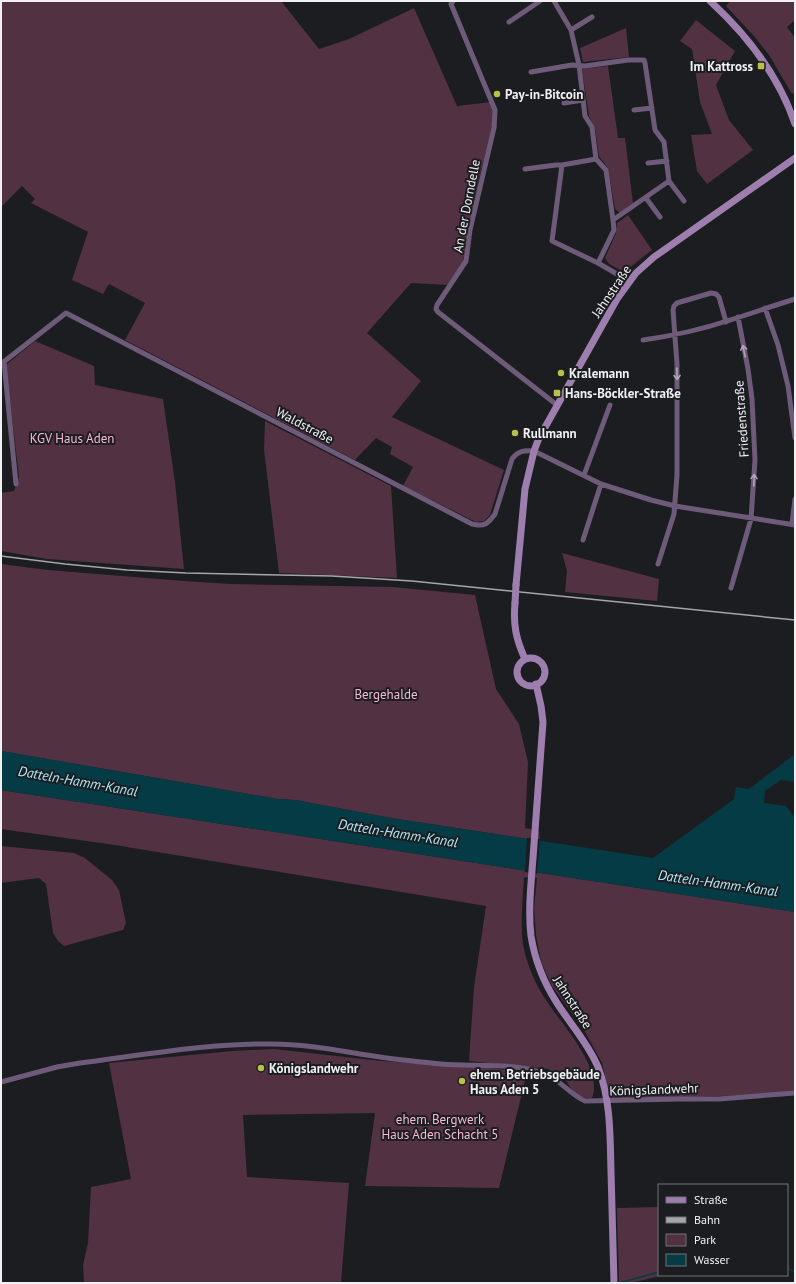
<svg xmlns="http://www.w3.org/2000/svg" width="796" height="1284" viewBox="0 0 796 1284" font-family="'PT Sans',sans-serif">
<style>
.green{fill:#513142}
.water{fill:#053b45}
.pier{fill:#1c1d20}
.lines{fill:none;stroke-linecap:round;stroke-linejoin:round}
.stream{stroke:#053b45;stroke-width:1.5}
.street{stroke:#6e5b79;stroke-width:5}
.secondary{stroke:#9d7eae;stroke-width:7}
.rail{stroke:#a6a6a9;stroke-width:1.5}
.secondary-bridge{stroke:#9d7eae;stroke-width:7}
.oneway{stroke:#b0a6b6}
.poi-dot{fill:#b7c148;stroke:#1c1d20;stroke-width:1.5}
.labels{text-anchor:middle;stroke-width:4;stroke-linejoin:round;paint-order:stroke}
.poi-label{font-size:13px;font-weight:bold;fill:#f1f1f4;stroke:#1c1d20;text-anchor:start}
.street-label{font-size:13px;fill:#f1f1f4;stroke:#1c1d20}
.park-label{font-size:13px;fill:#f9b9da;stroke:#1c1d20}
.water-label{font-size:14px;font-style:italic;fill:#a9eaf9;stroke:#1c1d20}
</style>
<rect width="100%" height="100%" fill="#1c1d20"/>
<path class="green" d="M 1,1 L 281,1 L 319,49 L 349,39 L 414,8 L 457,106 L 491,102 L 495,110 L 494,128 L 481,170 L 469,225 L 463,262 L 447,285 L 411,283 L 367,333 L 421,381 L 392,417 L 504,470 L 490,515 L 484,521 L 476,522 L 403,486 L 413,467 L 390,454 L 392,447 L 376,438 L 355,460 L 125,340 L 145,303 L 109,284 L 103,294 L 72,280 L 88,232 L 31,203 L 35,199 L 22,186 L 1,207 Z
M 730,1 L 795,1 L 795,20 L 787,27 L 795,38 L 795,92 L 792,94 L 769,55 L 754,36 L 726,6 Z
M 696,20 L 735,51 L 716,85 L 729,120 L 753,150 L 707,184 L 697,171 L 691,135 L 712,134 L 700,102 L 692,49 L 680,41 Z
M 626,28 L 629,57 L 583,62 L 580,48 Z
M 608,66 L 618,138 L 625,138 L 633,203 L 620,213 L 615,209 L 608,168 L 599,156 L 595,128 L 589,116 L 582,69 Z
M 628,215 L 652,250 L 624,272 L 609,264 L 605,258 L 616,233 L 617,223 Z
M 35,341 L 94,366 L 95,385 L 163,399 L 175,482 L 184,569 L 47,559 L 1,551 L 1,493 L 14,491 L 19,477 L 6,365 Z
M 265,421 L 391,486 L 397,578 L 279,573 L 264,450 Z
M 562,553 L 659,579 L 657,601 L 565,592 L 567,571 Z
M 1,564 L 48,570 L 184,581 L 230,584 L 393,587 L 475,595 L 496,689 L 519,724 L 528,762 L 525,828 L 539,831 L 540,841 L 391,818 L 295,800 L 278,799 L 1,751 Z
M 1,790 L 795,912 L 795,1094 L 610,1099 L 602,1063 L 584,1030 L 552,986 L 541,962 L 536,935 L 534,908 L 537,878 L 524,877 C 523,896 521,915 522,934 C 523,956 534,982 546,1000 C 561,1024 604,1068 592,1098 L 585,1098 L 577,1095 L 572,1090 L 565,1079 L 548,1069 L 469,1061 L 474,987 L 486,906 L 115,845 L 1,829 Z
M 1,846 L 74,853 L 85,858 L 112,880 L 119,890 L 126,923 L 123,930 L 64,946 L 58,941 L 53,933 L 46,884 L 39,878 L 1,883 Z
M 274,1049 L 381,1061 L 490,1068 L 527,1072 L 499,1188 L 365,1186 L 375,1113 L 243,1115 L 247,1177 L 349,1183 L 341,1283 L 84,1283 L 83,1265 L 88,1243 L 91,1187 L 131,1179 L 109,1063 L 232,1051 Z
M 659,1207 L 659,1275 L 664,1275 L 631,1283 L 619,1283 L 617,1208 Z"/>
<path class="water" d="M 1,751 L 278,799 L 295,800 L 391,818 L 653,858 L 734,799 L 736,787 L 749,789 L 795,754 L 795,782 L 781,780 L 765,791 L 764,803 L 786,806 L 795,818 L 795,912 L 1,790 Z"/>
<path class="pier" d="M 527,838 L 540,839 L 537,874 L 525,872 Z"/>
<g class="lines">
<path class="stream" d="M 787,1268 L 795,1272
M 622,1282 L 659,1272"/>
<path class="street" d="M 453,1 L 451,4 L 495,110 L 494,128 L 470,230 L 466,261 L 437,305 L 436,309 L 438,312 L 557,405
M 554,1 L 571,30 L 579,65 L 585,116 L 592,127 L 596,159 L 606,170 L 613,220 L 614,230 L 598,263 L 552,241 L 562,165 L 596,159
M 509,22 L 540,1
M 571,30 L 592,17
M 531,72 L 572,65 L 585,66 L 628,60 L 644,60 L 645,63 L 655,130 L 664,142 L 669,181 L 613,220
M 564,103 L 583,100
M 634,110 L 652,108
M 648,163 L 667,161
M 525,169 L 556,165 L 562,165
M 669,181 L 684,201
M 646,198 L 660,217
M 598,263 L 629,281
M 765,308 L 778,345 L 788,386 L 795,438
M 643,340 C 671,336 700,330 727,321 C 750,314 772,306 795,299
M 4,362 L 16,484
M 1,364 L 66,313 L 472,524 C 484,527 488,524 495,514 L 512,459 C 518,451 524,450 534,451 L 601,484 L 651,500 L 675,506 L 795,525
M 584,475 L 610,405
M 792,524 L 795,499
M 583,540 L 601,484
M 658,564 L 674,514 L 677,475 L 677,364 L 673,310 L 674,306 L 677,303 L 711,293 L 716,294 L 719,297 L 726,322
M 731,588 L 751,519 L 755,460 L 752,399 L 748,369 L 738,317
M 1,1082 L 57,1067 L 80,1063 C 143,1055 208,1043 272,1044 C 309,1044 345,1052 380,1057 C 400,1060 421,1062 441,1064 C 473,1067 512,1062 543,1073 C 560,1079 569,1094 585,1101 L 681,1099 L 719,1099 L 795,1093"/>
<path class="secondary" d="M 710,1 C 747,35 779,76 795,124
M 516,585 L 525,489 L 534,451 L 539,438 L 617,299 L 636,273 L 654,257 L 795,158
M 515,603 C 513,625 516,639 525,659
M517 672a14 14 0 1 1 28 0a14 14 0 1 1-28 0Z
M 536,684 L 541,706 L 543,722 C 540,768 536,813 533,858 C 531,884 528,911 531,936 C 535,961 544,983 557,1003 C 571,1025 588,1043 598,1067 C 611,1100 610,1137 611,1171 C 612,1209 613,1246 614,1283"/>
<path class="rail" d="M 1,556 L 65,564 L 127,570 L 186,573 L 332,576 L 412,581 L 795,620"/>
<path class="secondary-bridge" d="M 515,603 L 516,585"/>
</g>
<defs><path id="oneway-shaft" d="M-6 0H5M1.5-3L5.5 0L1.5 3" fill="none" stroke-width="1.6" stroke-linecap="round" stroke-linejoin="round"/></defs>
<g class="oneway">
<use href="#oneway-shaft" transform="translate(744 351) rotate(-101)"/>
<use href="#oneway-shaft" transform="translate(677 374) rotate(89)"/>
<use href="#oneway-shaft" transform="translate(754 480) rotate(-88)"/>
</g>
<g class="poi-dot">
<rect x="757" y="62" width="8" height="8" rx="2"/>
<circle cx="497" cy="94" r="4"/>
<circle cx="561" cy="373" r="4"/>
<rect x="553" y="389" width="8" height="8" rx="2"/>
<circle cx="515" cy="433" r="4"/>
<circle cx="261" cy="1068" r="4"/>
<circle cx="462" cy="1081" r="4"/>
</g>
<g class="labels">
<g class="poi-label">
<text x="753" y="71" text-anchor="end">Im Kattross</text>
<text x="505" y="99">Pay-in-Bitcoin</text>
<text x="569" y="378">Kralemann</text>
<text x="565" y="398">Hans-Böckler-Straße</text>
<text x="523" y="438">Rullmann</text>
<text x="269" y="1073">Königslandwehr</text>
<text x="470" y="1079">ehem. Betriebsgebäude<tspan x="470" dy="15">Haus Aden 5</tspan></text>
</g>
<g class="street-label">
<text transform="translate(466 206) rotate(-79)" y="5">An der Dorndelle</text>
<text transform="translate(611 291) rotate(-56)" y="5">Jahnstraße</text>
<text transform="translate(741 419) rotate(-94)" y="5">Friedenstraße</text>
<text transform="translate(305 425) rotate(28)" y="5">Waldstraße</text>
<text transform="translate(573 1002) rotate(57)" y="5">Jahnstraße</text>
<text transform="translate(654 1089) rotate(-2)" y="5">Königslandwehr</text>
</g>
<g class="park-label">
<text x="72" y="443">KGV Haus Aden</text>
<text x="386" y="699">Bergehalde</text>
<text x="440" y="1124">ehem. Bergwerk<tspan x="440" dy="15">Haus Aden Schacht 5</tspan></text>
</g>
<g class="water-label">
<text transform="translate(78 781) rotate(10)" y="5">Datteln-Hamm-Kanal</text>
<text transform="translate(398 833) rotate(9)" y="5">Datteln-Hamm-Kanal</text>
<text transform="translate(718 883) rotate(8)" y="5">Datteln-Hamm-Kanal</text>
</g>
</g>
<rect width="796" height="1284" fill="none" stroke="#f1f1f4" stroke-width="4"/>
<rect x="658" y="1184" width="130" height="92" fill="#1c1d20" stroke="#717275"/>
<rect x="666" y="1197" width="20" height="6" fill="#9d7eae" stroke="#717275"/>
<text x="694" y="1204" font-size="12" fill="#f1f1f4">Straße</text>
<rect x="666" y="1217" width="20" height="6" fill="#a6a6a9" stroke="#717275"/>
<text x="694" y="1224" font-size="12" fill="#f1f1f4">Bahn</text>
<rect x="666" y="1234" width="20" height="12" fill="#513142" stroke="#717275"/>
<text x="694" y="1244" font-size="12" fill="#f1f1f4">Park</text>
<rect x="666" y="1254" width="20" height="12" fill="#053b45" stroke="#717275"/>
<text x="694" y="1264" font-size="12" fill="#f1f1f4">Wasser</text>
</svg>
